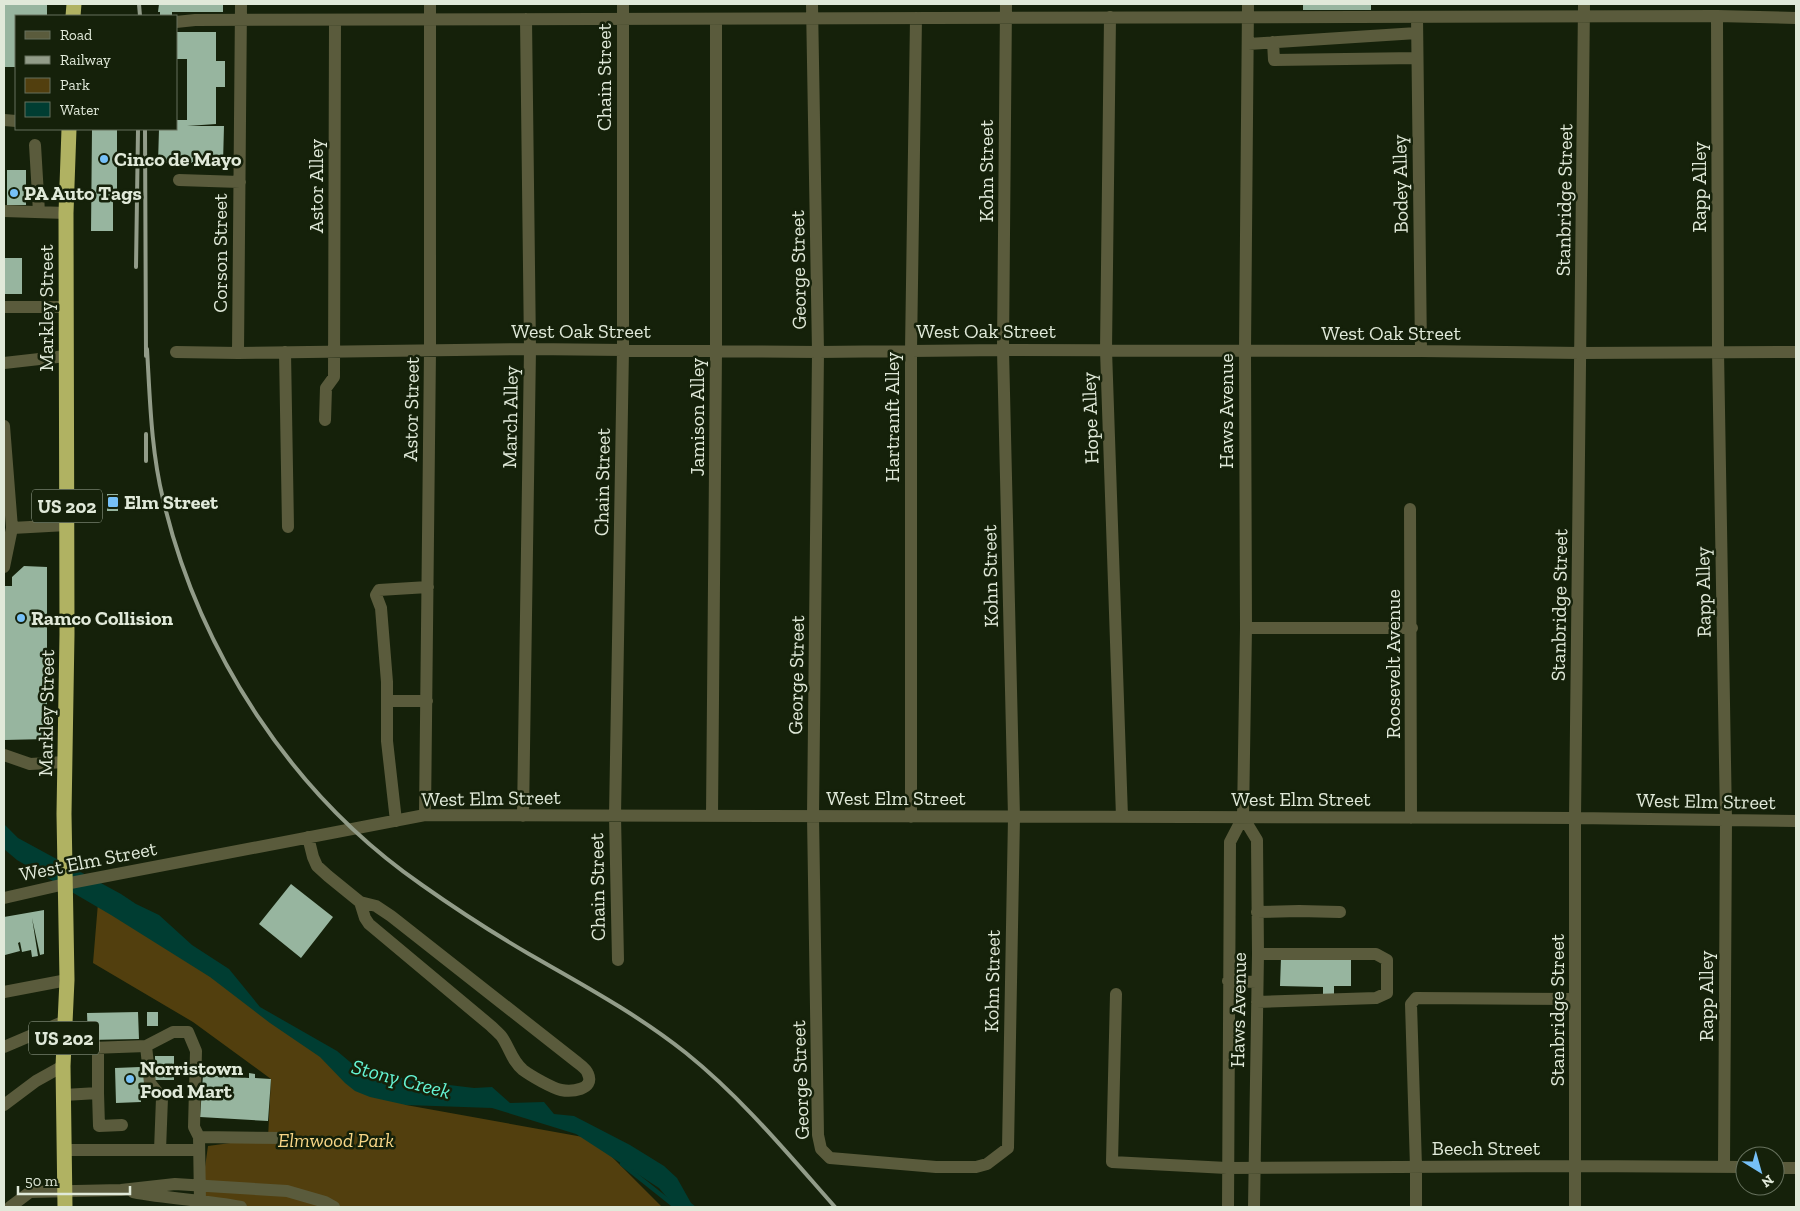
<svg xmlns="http://www.w3.org/2000/svg" width="1800" height="1211" viewBox="0 0 1800 1211" font-family="'Zilla Slab',serif">
<style>
.green{fill:#523f0e}
.water{fill:#003d32}
.lines{fill:none;stroke-linecap:round;stroke-linejoin:round}
.stream{stroke:#003d32;stroke-width:4.5}
.building{fill:#97b59f}
.minor{stroke:#5a5b3c;stroke-width:12}
.highway{stroke:#b0b262;stroke-width:15}
.rail{stroke:#929c89;stroke-width:4}
.poi-dot{fill:#76c0f7;stroke:#15210a;stroke-width:2}
.labels{text-anchor:middle;stroke-width:5;stroke-linejoin:round;paint-order:stroke}
.shield{fill:#15210a;stroke:#a3ad9b;stroke-width:1}
.shield-label{font-size:19px;font-weight:bold;fill:#e0e9d9}
.street-label{font-size:20px;fill:#e0e9d9;stroke:#15210a}
.poi-label{font-size:20px;font-weight:bold;fill:#e0e9d9;stroke:#15210a;text-anchor:start}
.park-label{font-size:20px;font-style:italic;fill:#f8d686;stroke:#15210a}
.water-label{font-size:21px;font-style:italic;fill:#64f4d4;stroke:#15210a}
</style>
<rect width="100%" height="100%" fill="#15210a"/>
<path class="green" d="M 98,903 L 406,1105 L 594,1139 L 662,1207 L 225,1207 L 200,1202 L 208,1146 L 268,1138 L 271,1079 L 193,1022 L 93,963 Z"/>
<path class="water" d="M 4,824 L 18,838 L 121,894 L 136,904 L 159,915 L 192,945 L 229,969 L 260,1007 L 337,1051 L 356,1067 L 390,1074 L 408,1080 L 474,1088 L 492,1087 L 510,1103 L 544,1102 L 554,1114 L 574,1116 L 630,1145 L 664,1166 L 677,1178 L 691,1203 L 696,1207 L 675,1207 L 659,1188 L 576,1134 L 492,1108 L 406,1105 L 370,1097 L 355,1091 L 345,1083 L 320,1057 L 270,1023 L 210,977 L 111,915 L 17,860 L 4,849 Z"/>
<g class="lines">
<path class="stream" d="M 622,1164 L 676,1207"/>
</g>
<path class="building" d="M 4,4 L 47,4 L 47,16 L 16,16 L 16,67 L 4,67 Z
M 159,4 L 223,4 L 223,12 L 172,12 L 172,16 L 160,16 L 160,12 L 158,12 Z
M 1303,4 L 1371,4 L 1371,10 L 1303,10 Z
M 176,32 L 216,32 L 216,61 L 225,61 L 225,87 L 216,87 L 216,124 L 187,126 L 224,126 L 223,163 L 158,163 L 159,129 L 176,129 L 176,120 L 187,120 L 187,59 L 176,59 Z
M 92,129 L 117,129 L 117,189 L 113,189 L 113,231 L 91,231 Z
M 7,170 L 26,170 L 26,205 L 7,205 Z
M 4,258 L 22,258 L 22,294 L 4,294 Z
M 107,494 L 118,494 L 118,511 L 107,511 Z
M 24,566 L 47,567 L 47,739 L 4,740 L 4,586 L 12,586 L 12,577 Z
M 291,884 L 333,917 L 301,958 L 259,924 Z
M 44,910 L 44,954 L 40,955 L 32,918 L 38,956 L 32,957 L 31,950 L 22,952 L 20,942 L 18,943 L 20,951 L 5,955 L 4,917 Z
M 1281,958 L 1351,960 L 1351,986 L 1334,986 L 1334,996 L 1323,996 L 1323,987 L 1280,986 Z
M 138,1012 L 139,1039 L 88,1040 L 87,1013 Z
M 147,1012 L 158,1012 L 158,1026 L 147,1026 Z
M 155,1056 L 174,1056 L 174,1080 L 155,1080 Z
M 140,1067 L 140,1070 L 145,1069 L 145,1089 L 141,1089 L 141,1102 L 116,1103 L 115,1068 Z
M 249,1073 L 255,1074 L 255,1078 L 271,1079 L 268,1121 L 200,1117 L 203,1075 L 249,1078 Z"/>
<g class="lines">
<path class="minor" d="M 812,4 L 818,352 L 813,816 L 818,1135 L 821,1149 L 830,1158 L 936,1167 L 976,1167 L 987,1164 L 1008,1148 L 1014,817 L 1003,350 L 1006,4
M 1717,16 L 1718,351 L 1726,820 L 1724,1167
M 1110,17 L 1106,350 L 1122,817
M 1417,17 L 1421,351
M 176,22 L 195,20 L 1717,16 L 1796,18
M 1273,42 L 1274,60 L 1417,58
M 1248,44 L 1417,33
M 4,120 L 16,121
M 35,145 L 39,212
M 179,180 L 240,182
M 4,211 L 66,213
M 4,307 L 66,307
M 176,352 L 238,353 L 530,349 L 818,352 L 1003,350 L 1421,351 L 1580,353 L 1796,352
M 285,352 L 288,527
M 238,353 L 241,4
M 4,363 L 66,356
M 325,420 L 326,388 L 334,377 L 335,20
M 4,426 L 12,528 L 4,567
M 1410,509 L 1411,818
M 12,528 L 67,525
M 1246,628 L 1412,628
M 387,701 L 427,701
M 4,755 L 30,764 L 65,762
M 425,815 L 430,351 L 430,4
M 523,816 L 530,349 L 526,19
M 712,816 L 716,351 L 716,19
M 911,817 L 911,350 L 916,18
M 1243,817 L 1257,840 L 1258,954 L 1254,1207
M 396,821 L 387,741 L 387,682 L 381,608 L 376,595 L 379,590 L 428,587
M 308,837 L 313,857 L 317,866 L 328,876 L 360,902 L 376,906 L 391,916 L 578,1063 C 582,1066 587,1070 588,1074 C 595,1090 571,1092 561,1090 C 552,1088 531,1076 523,1070 C 512,1061 510,1049 502,1037 C 499,1033 495,1030 491,1026 L 369,924 L 365,918 L 360,902
M 4,898 L 65,884 L 425,815 L 1575,818 L 1796,821
M 1257,912 L 1299,911 L 1340,912
M 618,960 L 615,816 L 623,350 L 623,4
M 1228,981 L 1256,982
M 4,992 L 67,980
M 1116,994 L 1112,1162 L 1227,1168 L 1575,1166 L 1745,1167
M 1257,1002 L 1376,998 L 1387,993 L 1387,960 L 1376,954 L 1258,954
M 146,1046 L 150,1083 L 162,1098 L 160,1150
M 4,1047 L 65,1021
M 64,1049 L 146,1046 L 173,1032 L 188,1032 L 196,1051 L 194,1127 L 199,1137
M 98,1093 L 99,1126 L 122,1125
M 64,1095 L 98,1093 L 98,1049
M 4,1105 L 36,1081 L 63,1066
M 64,1150 L 199,1150
M 1775,1168 L 1796,1168
M 133,1192 C 169,1199 205,1200 241,1207
M 200,1202 L 199,1137 L 286,1138
M 10,1207 L 30,1192 L 121,1190 L 175,1184 L 287,1191 L 325,1202 L 334,1207
M 1228,1207 L 1230,842 L 1243,817 L 1246,628 L 1245,351 L 1248,4
M 1416,1207 L 1416,1167 L 1411,1004 L 1416,998 L 1575,999
M 1575,1207 L 1575,818 L 1584,4"/>
<path class="highway" d="M 73,16 L 74,4
M 65,1207 L 63,1066 L 67,980 L 64,814 L 67,634 L 66,213 L 69,129"/>
<path class="rail" d="M 139,4 L 140,16
M 145,129 L 146,356
M 136,267 L 138,130
M 147,349 C 150,399 151,450 163,499 C 199,652 292,795 422,885 C 456,909 493,933 529,954 C 583,985 637,1014 686,1053 C 742,1098 788,1154 835,1207
M 146,461 L 146,434"/>
</g>
<g class="poi-dot">
<circle cx="104" cy="159" r="5"/>
<circle cx="14" cy="193" r="5"/>
<rect x="107" y="496" width="12" height="12" rx="2.5"/>
<circle cx="21" cy="618" r="5"/>
<circle cx="130" cy="1079" r="5"/>
</g>
<g class="labels">
<g class="shield">
<rect x="32" y="489.5" width="70" height="33" rx="4"/>
<rect x="29" y="1021.5" width="70" height="33" rx="4"/>
</g>
<g class="shield-label">
<text x="67" y="513">US 202</text>
<text x="64" y="1045">US 202</text>
</g>
<g class="street-label">
<text transform="translate(604 77) rotate(-90)" y="7">Chain Street</text>
<text transform="translate(986 171) rotate(-90)" y="7">Kohn Street</text>
<text transform="translate(1400 184) rotate(-91)" y="7">Bodey Alley</text>
<text transform="translate(316 186) rotate(-90)" y="7">Astor Alley</text>
<text transform="translate(1699 187) rotate(-90)" y="7">Rapp Alley</text>
<text transform="translate(1564 200) rotate(-89)" y="7">Stanbridge Street</text>
<text transform="translate(220 253) rotate(-90)" y="7">Corson Street</text>
<text transform="translate(798 270) rotate(-91)" y="7">George Street</text>
<text transform="translate(46 308) rotate(-90)" y="7">Markley Street</text>
<text x="581" y="338">West Oak Street</text>
<text x="986" y="338">West Oak Street</text>
<text x="1391" y="340">West Oak Street</text>
<text transform="translate(411 409) rotate(-89)" y="7">Astor Street</text>
<text transform="translate(1226 411) rotate(-90)" y="7">Haws Avenue</text>
<text transform="translate(510 417) rotate(-89)" y="7">March Alley</text>
<text transform="translate(697 417) rotate(-90)" y="7">Jamison Alley</text>
<text transform="translate(892 417) rotate(-90)" y="7">Hartranft Alley</text>
<text transform="translate(1090 418) rotate(-92)" y="7">Hope Alley</text>
<text transform="translate(602 482) rotate(-89)" y="7">Chain Street</text>
<text transform="translate(990 576) rotate(-91)" y="7">Kohn Street</text>
<text transform="translate(1703 592) rotate(-91)" y="7">Rapp Alley</text>
<text transform="translate(1559 605) rotate(-89)" y="7">Stanbridge Street</text>
<text transform="translate(1393 664) rotate(-90)" y="7">Roosevelt Avenue</text>
<text transform="translate(796 675) rotate(-89)" y="7">George Street</text>
<text transform="translate(46 713) rotate(-89)" y="7">Markley Street</text>
<text transform="translate(491 798) rotate(-1)" y="7">West Elm Street</text>
<text x="896" y="805">West Elm Street</text>
<text x="1301" y="806">West Elm Street</text>
<text transform="translate(1706 801) rotate(1)" y="7">West Elm Street</text>
<text transform="translate(88 861) rotate(-11)" y="7">West Elm Street</text>
<text transform="translate(597 887) rotate(-91)" y="7">Chain Street</text>
<text transform="translate(992 981) rotate(-89)" y="7">Kohn Street</text>
<text transform="translate(1706 996) rotate(-90)" y="7">Rapp Alley</text>
<text transform="translate(1238 1010) rotate(-89)" y="7">Haws Avenue</text>
<text transform="translate(1557 1010) rotate(-90)" y="7">Stanbridge Street</text>
<text transform="translate(800 1080) rotate(-92)" y="7">George Street</text>
<text x="1486" y="1155">Beech Street</text>
</g>
<g class="poi-label">
<text x="114" y="166">Cinco de Mayo</text>
<text x="24" y="200">PA Auto Tags</text>
<text x="124" y="509">Elm Street</text>
<text x="31" y="625">Ramco Collision</text>
<text x="140" y="1075">Norristown<tspan x="140" dy="23">Food Mart</tspan></text>
</g>
<g class="park-label">
<text x="336" y="1147">Elmwood Park</text>
</g>
<g class="water-label">
<text transform="translate(401 1079) rotate(15)" y="7">Stony Creek</text>
</g>
</g>
<rect width="1800" height="1211" fill="none" stroke="#e0e9d9" stroke-width="10"/>
<rect x="15" y="15" width="162" height="115" fill="#15210a" stroke="#66715d"/>
<rect x="25" y="31" width="25" height="8" fill="#5a5b3c" stroke="#66715d"/>
<text x="60" y="40" font-size="15" fill="#e0e9d9">Road</text>
<rect x="25" y="56" width="25" height="8" fill="#929c89" stroke="#66715d"/>
<text x="60" y="65" font-size="15" fill="#e0e9d9">Railway</text>
<rect x="25" y="78" width="25" height="15" fill="#523f0e" stroke="#66715d"/>
<text x="60" y="90" font-size="15" fill="#e0e9d9">Park</text>
<rect x="25" y="102" width="25" height="15" fill="#003d32" stroke="#66715d"/>
<text x="60" y="115" font-size="15" fill="#e0e9d9">Water</text>
<g transform="translate(1760 1171) rotate(143)"><circle r="24" fill="#15210a" stroke="#66715d"/>
<path d="M0-4L9 19L0 12L-9 19Z" fill="#76c0f7"/>
<text y="-8" font-size="14" font-weight="bold" text-anchor="middle" fill="#e0e9d9">N</text>
</g>
<path d="M18 1186v8h112v-8" fill="none" stroke="#e0e9d9" stroke-width="2.5"/>
<text x="25" y="1186" font-size="15" fill="#e0e9d9" stroke="#15210a" stroke-width="4" paint-order="stroke">50 m</text>
</svg>
